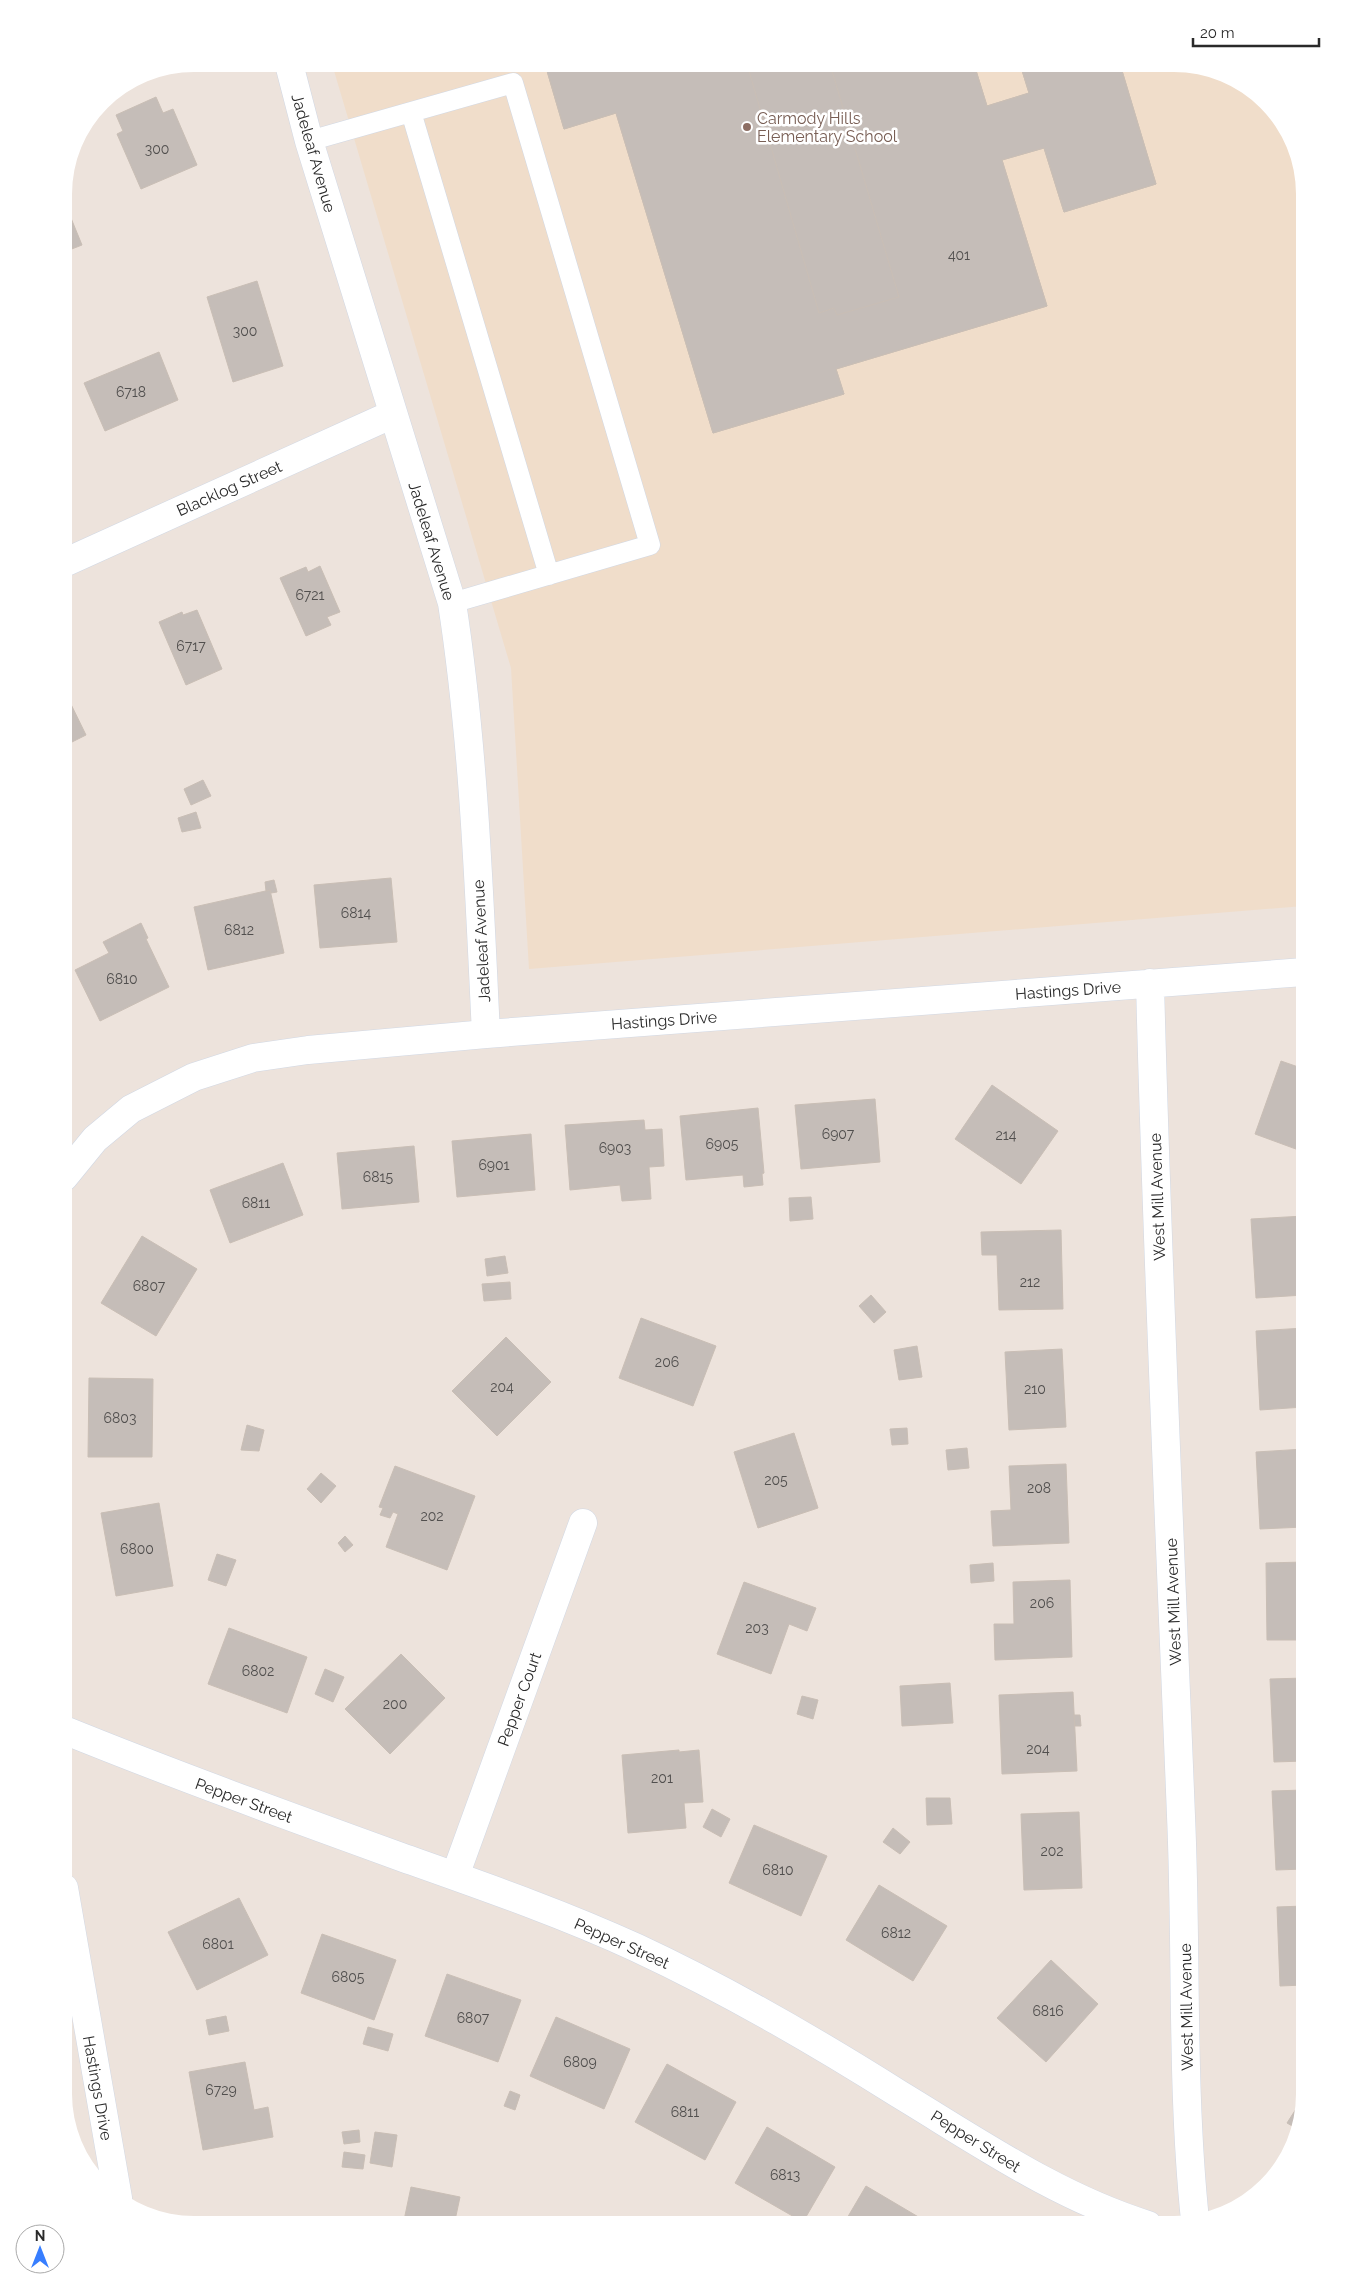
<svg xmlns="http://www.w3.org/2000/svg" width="1368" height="2289" viewBox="0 0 1368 2289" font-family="Raleway,sans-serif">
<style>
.education{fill:#f0ddca}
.building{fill:#c5bdb8;stroke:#c9beb5}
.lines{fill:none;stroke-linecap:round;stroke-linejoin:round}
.lane-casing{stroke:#d1d8e4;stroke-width:21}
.street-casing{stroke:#d1d8e4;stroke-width:29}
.lane{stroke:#fff;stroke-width:20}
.street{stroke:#fff;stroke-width:28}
.education-dot{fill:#8d6e63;stroke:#fff;stroke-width:2}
.labels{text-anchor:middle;stroke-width:5;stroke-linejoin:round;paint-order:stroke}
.number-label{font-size:14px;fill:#514f4e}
.education-label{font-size:16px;fill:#785e54;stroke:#fff;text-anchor:start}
.street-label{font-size:16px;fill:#2a2a2a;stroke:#fff}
</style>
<rect width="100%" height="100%" fill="#ede3dc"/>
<path class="education" d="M 332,64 L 1182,64 L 1246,86 L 1291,137 L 1304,195 L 1304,906 L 529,969 L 511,668 Z"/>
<path class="building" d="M 545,64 L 747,64 L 819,313 L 834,308 L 837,315 L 899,297 L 830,64 L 974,64 L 987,106 L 1029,93 L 1020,64 L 1120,64 L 1156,184 L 1064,212 L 1044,148 L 1002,160 L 1047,306 L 836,369 L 844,394 L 713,433 L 616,113 L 564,129 Z
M 545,64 L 974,64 L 987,106 L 1029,93 L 1020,64 L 1120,64 L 1156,184 L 1064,212 L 1044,148 L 1002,160 L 1047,306 L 836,369 L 844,394 L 713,433 L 616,113 L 564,129 Z
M 156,97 L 163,113 L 173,109 L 197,165 L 141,189 L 117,134 L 123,131 L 116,115 Z
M 64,201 L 82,245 L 64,252 Z
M 257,281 L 283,366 L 233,382 L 207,297 Z
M 159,352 L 178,400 L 105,431 L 84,383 Z
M 320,566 L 340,612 L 327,617 L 331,625 L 306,636 L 280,578 L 306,567 L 308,572 Z
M 197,610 L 222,669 L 186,685 L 159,622 L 182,612 L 183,615 Z
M 64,690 L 86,735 L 64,746 Z
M 203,780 L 211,796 L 191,805 L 184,789 Z
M 196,812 L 201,828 L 182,832 L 178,818 Z
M 391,878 L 397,942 L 320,948 L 314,885 Z
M 274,880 L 277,892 L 271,893 L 270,890 L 266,891 L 265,882 Z
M 270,890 L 284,953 L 208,970 L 194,907 Z
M 141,923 L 148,938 L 146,939 L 169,987 L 100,1021 L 75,970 L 109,953 L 103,942 Z
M 1281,1061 L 1304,1069 L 1304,1152 L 1255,1134 Z
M 992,1085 L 1058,1131 L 1021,1184 L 955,1139 Z
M 875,1099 L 880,1162 L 801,1169 L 795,1105 Z
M 758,1108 L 764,1173 L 762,1174 L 763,1185 L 744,1187 L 743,1175 L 686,1180 L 680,1116 Z
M 644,1120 L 645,1130 L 662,1129 L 664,1166 L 649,1167 L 651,1199 L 622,1201 L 620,1185 L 570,1190 L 565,1125 Z
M 531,1134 L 535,1190 L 457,1197 L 452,1141 Z
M 414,1146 L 419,1202 L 342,1209 L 337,1153 Z
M 283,1163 L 303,1215 L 230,1243 L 210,1190 Z
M 811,1197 L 813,1219 L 790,1221 L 789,1198 Z
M 1304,1216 L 1304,1295 L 1256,1298 L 1251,1219 Z
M 1061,1230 L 1063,1309 L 999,1310 L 997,1255 L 982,1255 L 981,1232 Z
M 142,1236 L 197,1269 L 156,1336 L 101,1303 Z
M 505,1256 L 508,1273 L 487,1276 L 485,1259 Z
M 510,1282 L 511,1299 L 484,1301 L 482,1284 Z
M 871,1295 L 886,1312 L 874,1323 L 859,1306 Z
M 641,1318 L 716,1346 L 693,1406 L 619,1378 Z
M 1304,1328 L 1304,1407 L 1260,1410 L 1256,1331 Z
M 506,1337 L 551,1382 L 497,1436 L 452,1391 Z
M 917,1346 L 922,1377 L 899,1380 L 894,1350 Z
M 1062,1349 L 1066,1427 L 1009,1430 L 1005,1352 Z
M 89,1378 L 153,1379 L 152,1457 L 88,1457 Z
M 247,1425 L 264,1430 L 259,1451 L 241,1450 Z
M 907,1428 L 908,1444 L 892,1445 L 890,1429 Z
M 794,1433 L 818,1508 L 758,1528 L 734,1452 Z
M 967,1448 L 969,1468 L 948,1470 L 946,1450 Z
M 1304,1449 L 1304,1527 L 1260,1529 L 1256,1452 Z
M 1066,1464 L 1069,1543 L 993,1546 L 991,1511 L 1011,1510 L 1009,1466 Z
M 395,1466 L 475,1496 L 447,1570 L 386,1547 L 398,1514 L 393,1512 L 390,1518 L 380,1515 L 383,1508 L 379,1507 Z
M 321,1473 L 336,1486 L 321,1503 L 307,1489 Z
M 159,1503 L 173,1586 L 116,1596 L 101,1513 Z
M 345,1536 L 353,1545 L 345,1552 L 338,1543 Z
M 217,1554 L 236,1560 L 226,1586 L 208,1580 Z
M 1304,1562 L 1304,1640 L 1267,1640 L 1266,1563 Z
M 993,1563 L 994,1581 L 971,1583 L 970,1565 Z
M 1070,1580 L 1072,1657 L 995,1660 L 994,1624 L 1014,1624 L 1013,1582 Z
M 744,1582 L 816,1608 L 807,1631 L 789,1624 L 771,1674 L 717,1654 Z
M 229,1628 L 307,1657 L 287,1713 L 208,1684 Z
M 401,1654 L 445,1698 L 390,1754 L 345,1709 Z
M 325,1669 L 344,1677 L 333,1702 L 315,1694 Z
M 1304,1678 L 1304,1761 L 1274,1762 L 1270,1679 Z
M 950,1683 L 953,1723 L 902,1726 L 900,1686 Z
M 1073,1692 L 1077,1771 L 1002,1774 L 999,1695 Z
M 802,1696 L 818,1700 L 813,1719 L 797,1714 Z
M 1074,1715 L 1080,1715 L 1081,1726 L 1075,1726 Z
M 679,1750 L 679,1752 L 699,1750 L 703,1802 L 684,1803 L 686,1828 L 628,1833 L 622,1755 Z
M 1304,1790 L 1304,1869 L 1276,1870 L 1272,1791 Z
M 926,1798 L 950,1798 L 952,1824 L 927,1825 Z
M 712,1809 L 730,1819 L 721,1837 L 703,1827 Z
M 1079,1812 L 1082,1888 L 1024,1890 L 1021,1814 Z
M 754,1825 L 827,1856 L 801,1916 L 729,1883 Z
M 893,1828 L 910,1842 L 900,1854 L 883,1842 Z
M 879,1885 L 947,1926 L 913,1981 L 846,1940 Z
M 239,1898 L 268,1955 L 197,1990 L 168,1932 Z
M 1304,1906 L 1304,1985 L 1280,1986 L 1277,1907 Z
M 322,1934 L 396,1960 L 374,2020 L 301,1993 Z
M 1051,1960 L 1098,2004 L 1046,2062 L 997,2018 Z
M 447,1974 L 521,2000 L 498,2062 L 425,2036 Z
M 226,2016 L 229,2031 L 209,2035 L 206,2020 Z
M 556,2017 L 630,2049 L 604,2109 L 530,2076 Z
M 368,2027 L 393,2034 L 388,2051 L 363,2044 Z
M 245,2062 L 254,2110 L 268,2107 L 273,2137 L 203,2150 L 189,2072 Z
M 667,2064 L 736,2102 L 705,2160 L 635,2122 Z
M 510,2091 L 520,2095 L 515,2110 L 504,2106 Z
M 1303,2098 L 1294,2127 L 1287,2123 Z
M 767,2127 L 835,2167 L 803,2222 L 735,2183 Z
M 359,2130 L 360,2142 L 344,2144 L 342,2132 Z
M 375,2132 L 397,2135 L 392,2167 L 370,2163 Z
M 344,2152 L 365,2155 L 363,2169 L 342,2167 Z
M 866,2186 L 932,2225 L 843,2225 Z
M 411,2187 L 460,2197 L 454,2225 L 403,2225 Z
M 237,2220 L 259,2225 L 236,2225 Z"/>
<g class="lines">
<g class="lane-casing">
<path id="lane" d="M 411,112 L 549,575
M 309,141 L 513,83 L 650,545 L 452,603"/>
</g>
<g class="street-casing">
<path id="street" d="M 289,64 L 309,141 L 452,603 C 474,746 479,890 486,1034
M 64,563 L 393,414
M 1150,983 C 1157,1261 1170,1539 1181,1816 C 1187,1951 1181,2086 1195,2220
M 64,1177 L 95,1139 L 131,1109 L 194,1077 L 253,1058 L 308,1050 L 486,1034 L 1304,972
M 64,1730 C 175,1775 288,1816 401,1857 C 480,1885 561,1913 637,1948 C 727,1990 815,2041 899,2094 C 980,2143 1058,2197 1148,2225
M 455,1876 L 583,1523
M 64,1888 L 118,2198"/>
</g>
<use href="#lane" class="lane"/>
<use href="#street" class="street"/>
</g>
<circle class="education-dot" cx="747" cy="127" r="5"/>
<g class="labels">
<g class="number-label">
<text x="157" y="154">300</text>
<text x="959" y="260">401</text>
<text x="245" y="336">300</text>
<text x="131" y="397">6718</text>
<text x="310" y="600">6721</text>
<text x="191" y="651">6717</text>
<text x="356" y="918">6814</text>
<text x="239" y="935">6812</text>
<text x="122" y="984">6810</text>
<text x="838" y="1139">6907</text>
<text x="1006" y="1140">214</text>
<text x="722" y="1149">6905</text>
<text x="615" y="1153">6903</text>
<text x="494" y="1170">6901</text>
<text x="378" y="1182">6815</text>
<text x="256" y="1208">6811</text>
<text x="1030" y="1287">212</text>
<text x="149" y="1291">6807</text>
<text x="667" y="1367">206</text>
<text x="502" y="1392">204</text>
<text x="1035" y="1394">210</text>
<text x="120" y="1423">6803</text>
<text x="776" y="1485">205</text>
<text x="1039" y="1493">208</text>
<text x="432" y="1521">202</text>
<text x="137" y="1554">6800</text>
<text x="1042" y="1608">206</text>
<text x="757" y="1633">203</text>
<text x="258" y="1676">6802</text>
<text x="395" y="1709">200</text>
<text x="1038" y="1754">204</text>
<text x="662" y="1783">201</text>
<text x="1052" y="1856">202</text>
<text x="778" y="1875">6810</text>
<text x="896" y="1938">6812</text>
<text x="218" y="1949">6801</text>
<text x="348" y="1982">6805</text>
<text x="1048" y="2016">6816</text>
<text x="473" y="2023">6807</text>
<text x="580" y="2067">6809</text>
<text x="221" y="2095">6729</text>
<text x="685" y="2117">6811</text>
<text x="785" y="2180">6813</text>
</g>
<g class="education-label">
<text x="757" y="124">Carmody Hills<tspan x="757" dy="18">Elementary School</tspan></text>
</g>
<g class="street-label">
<text transform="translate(314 153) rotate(74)" y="6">Jadeleaf Avenue</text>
<text transform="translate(229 488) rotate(-24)" y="6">Blacklog Street</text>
<text transform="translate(432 541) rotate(73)" y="6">Jadeleaf Avenue</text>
<text transform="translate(481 941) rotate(-93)" y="6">Jadeleaf Avenue</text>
<text transform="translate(1068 990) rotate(-4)" y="6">Hastings Drive</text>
<text transform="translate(664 1020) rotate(-4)" y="6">Hastings Drive</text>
<text transform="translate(1157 1197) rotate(-92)" y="6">West Mill Avenue</text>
<text transform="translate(1173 1602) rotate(-92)" y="6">West Mill Avenue</text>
<text transform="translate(519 1699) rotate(-70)" y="6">Pepper Court</text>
<text transform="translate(244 1800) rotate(20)" y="6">Pepper Street</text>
<text transform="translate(622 1943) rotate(24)" y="6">Pepper Street</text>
<text transform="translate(1186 2007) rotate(-91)" y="6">West Mill Avenue</text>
<text transform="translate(98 2088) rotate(80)" y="6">Hastings Drive</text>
<text transform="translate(976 2141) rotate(32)" y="6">Pepper Street</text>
</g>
</g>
<path d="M0 0H1368V2289H0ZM194 72H1174A122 122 0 0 1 1296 194V2094A122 122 0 0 1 1174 2216H194A122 122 0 0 1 72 2094V194A122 122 0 0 1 194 72Z" fill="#fff" fill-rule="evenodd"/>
<g transform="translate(40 2249)"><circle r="24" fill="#ffffff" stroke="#aaaaaa"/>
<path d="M0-4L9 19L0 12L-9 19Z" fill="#377eff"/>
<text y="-8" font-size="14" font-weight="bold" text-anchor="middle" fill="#2a2a2a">N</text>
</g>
<path d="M1193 38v8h126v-8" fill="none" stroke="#2a2a2a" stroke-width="2.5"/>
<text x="1200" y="38" font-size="15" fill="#2a2a2a" stroke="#ffffff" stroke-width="4" paint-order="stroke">20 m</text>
</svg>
